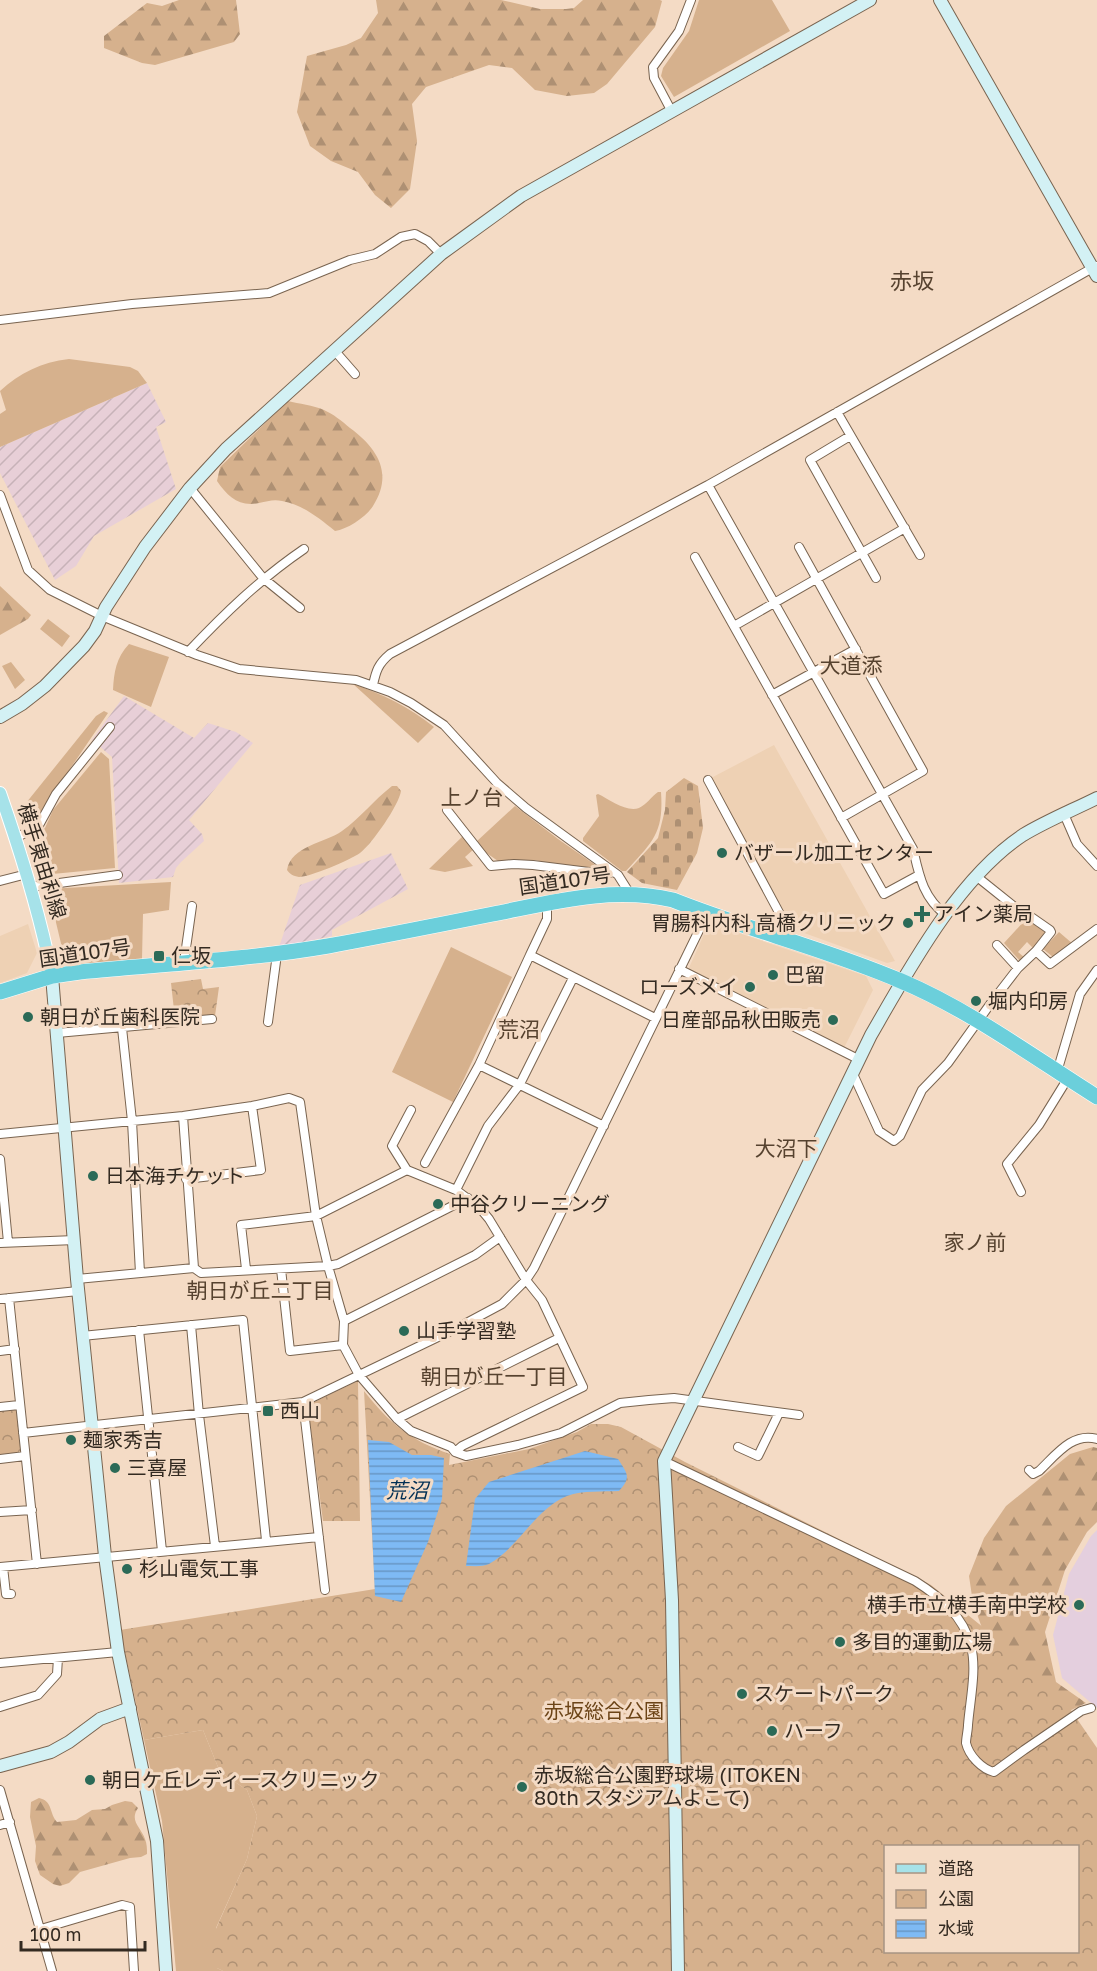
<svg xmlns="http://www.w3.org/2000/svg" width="1097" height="1971" viewBox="0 0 1097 1971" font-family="'Golos Text','Noto Sans JP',sans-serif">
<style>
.built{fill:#eed1b4}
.industrial{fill:url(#industrial-furrows)}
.education{fill:#e4cfde}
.green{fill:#d6b18d}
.forest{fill:url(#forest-firs)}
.cemetery{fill:url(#cemetery-stones)}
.park{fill:url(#park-crowns);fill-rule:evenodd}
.water{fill:url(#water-rules)}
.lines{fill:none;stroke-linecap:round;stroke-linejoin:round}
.street-casing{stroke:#796450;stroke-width:10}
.secondary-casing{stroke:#796450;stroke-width:14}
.primary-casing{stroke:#fff;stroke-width:14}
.highway-casing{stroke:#fff;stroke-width:16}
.street{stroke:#fff;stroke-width:8}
.secondary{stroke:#d3f1f4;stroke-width:12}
.primary{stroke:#a6e2e9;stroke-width:12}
.highway{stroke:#6bcfdb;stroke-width:15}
.poi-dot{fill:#2b6a57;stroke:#f4dbc5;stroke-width:2}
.labels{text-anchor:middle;stroke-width:6;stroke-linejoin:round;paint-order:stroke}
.poi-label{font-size:20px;fill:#332a21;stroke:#f4dbc5;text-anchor:start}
.street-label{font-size:20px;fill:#332a21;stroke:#f4dbc5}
.park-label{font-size:20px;fill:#6c4417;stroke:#f4dbc5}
.neighbourhood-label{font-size:21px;fill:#56422f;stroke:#f4dbc5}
.water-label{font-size:21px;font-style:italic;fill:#012f54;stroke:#f4dbc5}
.quarter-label{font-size:22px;fill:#56422f;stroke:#f4dbc5}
</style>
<defs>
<pattern id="industrial-furrows" width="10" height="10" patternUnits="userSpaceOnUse" patternTransform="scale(1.5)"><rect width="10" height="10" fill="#e8cfd7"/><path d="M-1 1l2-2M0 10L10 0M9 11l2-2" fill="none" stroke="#c7b2b8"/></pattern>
<pattern id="forest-firs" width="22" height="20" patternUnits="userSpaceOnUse" patternTransform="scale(1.5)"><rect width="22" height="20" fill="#d6b18d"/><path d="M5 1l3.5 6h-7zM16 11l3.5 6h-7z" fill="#ae9073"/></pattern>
<pattern id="cemetery-stones" width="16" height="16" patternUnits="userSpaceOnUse" patternTransform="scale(1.5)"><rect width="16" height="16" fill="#d6b18d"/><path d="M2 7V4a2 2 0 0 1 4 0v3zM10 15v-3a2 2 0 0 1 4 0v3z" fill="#ae9073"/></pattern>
<pattern id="park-crowns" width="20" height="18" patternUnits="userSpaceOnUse" patternTransform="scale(1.5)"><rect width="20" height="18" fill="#d6b18d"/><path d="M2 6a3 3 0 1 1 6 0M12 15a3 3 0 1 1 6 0" fill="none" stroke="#ae9073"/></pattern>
<pattern id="water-rules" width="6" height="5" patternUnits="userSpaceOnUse" patternTransform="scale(1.5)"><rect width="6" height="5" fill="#7ebaf4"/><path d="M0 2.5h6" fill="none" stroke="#6897c5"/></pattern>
</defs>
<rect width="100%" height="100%" fill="#f4dbc5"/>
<path class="built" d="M 774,745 L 895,961 L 887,963 L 796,930 L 756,865 L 711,778 Z
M 709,923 L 866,976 L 873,990 L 844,1048 L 688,970 Z
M 28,924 L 37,953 L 27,973 L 0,983 L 0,936 Z"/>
<path class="industrial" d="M 147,383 L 166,422 L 156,427 L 176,489 L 94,536 L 76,566 L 55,580 L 0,473 L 0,447 Z
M 124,696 L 194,738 L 208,723 L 236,732 L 253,743 L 189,820 L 202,834 L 204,841 L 181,862 L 176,868 L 173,877 L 119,883 L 112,757 L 92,740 Z
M 391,853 L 408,889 L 332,930 L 332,936 L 279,947 L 300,885 Z"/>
<path class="education" d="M 1097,1530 L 1097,1708 L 1062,1678 L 1053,1635 L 1069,1574 L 1091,1536 Z"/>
<path class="green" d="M 699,0 L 772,0 L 790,31 L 674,97 L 661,76 L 663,68 L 689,31 Z
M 69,359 L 130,367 L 138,371 L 147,383 L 0,447 L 0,414 L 6,410 L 0,391 C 20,373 41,362 69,359 Z
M 48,619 L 70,636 L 62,647 L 40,629 Z
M 129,644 L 169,657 L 151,707 L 113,690 C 114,672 116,658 129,644 Z
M 11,662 L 25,680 L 15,689 L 2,666 Z
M 353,684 C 383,694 409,707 434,727 L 418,743 Z
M 104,711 L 108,713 L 40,813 L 36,818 L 27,822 L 22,808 L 96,716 Z
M 101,752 L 109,759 L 115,868 L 42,875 L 30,837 L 45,828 L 53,810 Z
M 658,792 L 661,792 C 664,834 652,842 626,871 L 622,871 L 583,841 L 583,838 L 599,816 L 596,795 L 598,794 C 609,799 627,813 639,808 C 646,805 652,796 658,792 Z
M 515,806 L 558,839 L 604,871 L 555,866 L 536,860 L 498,861 L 485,852 L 476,842 Z
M 464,835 L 474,849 L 465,857 L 473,866 L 445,872 L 429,869 Z
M 171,882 L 169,910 L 143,914 L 142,959 L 82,968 L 72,963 L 64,956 L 48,889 Z
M 1026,919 L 1045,932 L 1034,949 L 1027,942 L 1018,952 L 1025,958 L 1021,962 L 1004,943 Z
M 1059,932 L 1073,944 L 1053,957 L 1043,949 Z
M 451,947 L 512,977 L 453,1102 L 392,1072 Z
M 203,1730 L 220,1772 L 247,1790 L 257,1816 L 247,1859 L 216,1928 L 217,1968 L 223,1971 L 176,1971 L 162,1821 L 144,1740 Z"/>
<path class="forest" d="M 179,0 L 236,0 L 240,34 L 234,42 L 155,65 L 142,63 L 104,48 L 104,36 L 147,3 L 162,6 Z
M 376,0 L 501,0 L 540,9 L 566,9 L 574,8 L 583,0 L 660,0 L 662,1 L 655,27 L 607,84 L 594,93 L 567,96 L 535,90 L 512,68 L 489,65 L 426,87 L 412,104 L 417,141 L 410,189 L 391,208 L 375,195 L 358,172 L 331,161 L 310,146 L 297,112 L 307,56 L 346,45 L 361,38 L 378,13 Z
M 288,401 C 299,404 313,405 324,410 C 333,414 342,421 350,428 C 377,448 394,473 373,506 C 366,517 348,529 335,531 C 319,518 303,505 282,501 C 274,499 268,501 259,503 C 239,507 228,497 217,481 L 220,467 Z
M 0,586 L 31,615 L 28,619 L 0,635 Z
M 392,786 L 397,786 L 401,791 C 399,805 372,844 360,853 C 350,860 310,877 299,877 C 293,876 290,874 287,870 C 291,846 325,843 342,831 C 360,818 374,800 392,786 Z
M 1093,1447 L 1097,1448 L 1097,1522 L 1087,1532 L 1065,1570 L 1045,1632 L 1056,1682 L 1086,1703 L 1067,1712 L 991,1653 L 973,1603 L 969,1576 L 984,1538 L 1006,1506 L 1070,1454 Z
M 39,1798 C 53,1801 49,1813 57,1822 L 76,1820 L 92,1810 L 105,1809 L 112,1805 L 125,1801 L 132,1802 L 138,1808 C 129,1821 141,1827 145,1839 C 147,1844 147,1849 147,1854 L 141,1857 L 130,1858 L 80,1872 L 69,1883 L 60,1886 L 53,1884 L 40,1875 L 35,1861 L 36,1846 L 30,1817 L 31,1802 Z"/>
<path class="cemetery" d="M 684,778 L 698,786 L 703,828 L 697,853 L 677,890 L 642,883 L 627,872 L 658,838 L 665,810 L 666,792 Z"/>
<path class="park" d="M 201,979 L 203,989 L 219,987 L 215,1016 L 175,1019 L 171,983 Z
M 358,1381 L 360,1521 L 323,1521 L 308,1409 L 310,1404 Z
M 364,1391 C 389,1423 411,1441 450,1454 L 449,1465 L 529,1449 L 577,1432 L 591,1424 L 608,1424 L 621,1427 L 685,1462 L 931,1585 L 1016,1654 L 1043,1681 L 1053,1689 L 1064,1700 L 1097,1748 L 1097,1971 L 223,1971 L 217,1968 L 207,1949 L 247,1859 L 257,1816 L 247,1790 L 220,1772 L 203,1730 L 144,1740 L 120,1630 L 375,1589 ZM 886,1846 L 1078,1846 L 1078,1952 L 886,1952 Z
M 14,1407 L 18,1410 L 22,1450 L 19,1453 L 0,1455 L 0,1408 Z"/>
<path class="water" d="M 368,1440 L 389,1442 L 412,1455 L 431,1455 L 444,1458 L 442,1499 L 428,1542 L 401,1602 L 375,1596 Z
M 585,1451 L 618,1459 C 627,1473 632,1477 619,1491 C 603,1492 583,1490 567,1496 C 535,1509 519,1547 489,1564 C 483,1567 473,1566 466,1566 L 475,1499 L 489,1482 Z"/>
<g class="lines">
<g class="street-casing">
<path id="street" d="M 672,112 L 654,78 L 653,67 L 679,31 L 691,0
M 0,320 L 132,304 L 269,293 L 350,260 L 375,254 L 401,237 L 415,234 L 428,241 L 441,254
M 334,350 L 355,374
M 837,412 L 920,555
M 850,436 L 810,460 L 876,578
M 708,485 L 913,849 C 919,875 923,898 946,915
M 190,488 L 263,578 L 300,608
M 0,495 L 28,570 L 50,590 L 102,616 L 197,655 L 239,669 L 356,680 L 390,692 L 411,703 L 444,725 L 497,783 L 526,808 L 618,875 L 630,894
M 799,547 L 923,771 L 841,818
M 695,557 L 884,894 L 919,875
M 734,626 L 905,528
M 188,652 C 224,614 260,579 304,549
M 373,685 C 376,671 378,664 390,654 L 708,485 L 1096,266
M 772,695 L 856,649
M 708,780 L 789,931 L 791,940
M 447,810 L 491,866 L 514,864 L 533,865 L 605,874 L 613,872
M 1064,814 L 1077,844 L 1097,866
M 16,838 L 39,825 L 56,794 L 110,727
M 976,876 L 1021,912 L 1027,914 L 1050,930 L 1051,932 L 1036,951
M 0,881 L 27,874
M 30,887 L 118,875
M 997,945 L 1018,968
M 530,955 L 547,919 L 547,903
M 184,962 L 192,906
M 679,969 L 860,1060
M 268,1022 L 277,954
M 122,1028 L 132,1121 L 140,1273
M 57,1033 L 212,1019
M 479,1065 L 604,1126
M 1057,1072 L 1080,994 L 1097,970
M 853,1074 L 879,1131 L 894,1141 L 900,1136 L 922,1090 L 948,1063 L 991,1003 L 1018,968 L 1036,951 L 1050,964 L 1097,929
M 411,1110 L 392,1146 L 407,1170 L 456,1190 L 479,1207 L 489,1219 L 526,1280 L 542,1300 L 583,1387 L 462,1446 L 455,1452
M 183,1116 L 194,1268
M 0,1134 L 183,1116 L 252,1106 L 289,1098 L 300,1102 L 316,1216 L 328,1266 L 344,1321 L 343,1345 L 359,1375 L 397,1419 L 411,1431 L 451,1447 L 455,1452 L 466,1456 L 518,1445 L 561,1433 L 620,1403 L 649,1400 L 674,1398 L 799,1415
M 0,1159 L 8,1242
M 425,1163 L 479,1065 L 530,955 L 655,1018
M 186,1179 L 261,1170 L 252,1106
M 456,1190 L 488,1126 L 520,1084 L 573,978
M 1021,1192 L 1007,1164 L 1039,1125 L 1068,1078
M 0,1243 L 75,1240
M 246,1269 L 241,1225 L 316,1216 L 407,1170
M 281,1269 L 290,1351 L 343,1345
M 77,1279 L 194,1268 L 201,1273 L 328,1266 L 338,1264 L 468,1198
M 9,1298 L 37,1564
M 0,1299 L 78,1291
M 344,1321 L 475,1255 L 500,1237
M 191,1325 L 199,1415 L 215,1546
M 139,1330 L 162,1551
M 82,1336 L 243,1320 L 266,1540
M 0,1351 L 15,1349
M 303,1402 L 325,1590
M 0,1407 L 19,1405
M 397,1419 L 559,1338
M 23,1433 L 303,1402 L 459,1327 L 502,1304 L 526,1280 L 534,1268 L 707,914
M 738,1447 L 758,1456 L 779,1413
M 0,1459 L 25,1456
M 664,1461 L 915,1581 C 940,1597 963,1615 971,1646 C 977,1670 970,1700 968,1725 C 968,1730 966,1738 966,1743 C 969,1756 982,1769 994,1772 L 1024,1750 L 1081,1711 L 1091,1708
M 1029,1470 L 1033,1474 L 1039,1471 C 1056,1455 1072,1432 1097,1439
M 0,1512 L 32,1510
M 0,1567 L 319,1537
M 3,1567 L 6,1594 L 11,1594
M 0,1663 L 118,1652
M 0,1707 L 38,1695 L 57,1674 L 58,1658
M 0,1790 L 52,1971
M 0,1825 L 10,1822
M 41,1929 L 122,1905 L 130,1907 L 134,1971"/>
</g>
<g class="secondary-casing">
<path id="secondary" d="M 940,0 L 1097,276
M 0,717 L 22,704 L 45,686 L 84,646 L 95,631 L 106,607 L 145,547 L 190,488 L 226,449 L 441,254 L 521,196 L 870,0
M 52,976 L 77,1279 L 105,1556 L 118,1652 L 157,1841 L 166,1971
M 0,1766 L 51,1752 L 69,1742 L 100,1719 L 130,1708
M 678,1971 L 672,1600 L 664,1461 L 871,1035 C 909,969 958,878 1023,835 C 1046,821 1073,810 1097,798"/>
</g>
<g class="primary-casing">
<path id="primary" d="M 0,793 C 21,853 40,914 52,976"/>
</g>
<g class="highway-casing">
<path id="highway" d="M 0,992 L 52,976 L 80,972 C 163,964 246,960 328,946 C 383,936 438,925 493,914 C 554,902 612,886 673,900 C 748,930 827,949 901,981 C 968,1009 1035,1058 1097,1097"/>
</g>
<use href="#street" class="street"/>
<use href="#secondary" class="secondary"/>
<use href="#primary" class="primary"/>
<use href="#highway" class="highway"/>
</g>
<g class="poi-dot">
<circle cx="722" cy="853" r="6"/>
<path d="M919 905h6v6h6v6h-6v6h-6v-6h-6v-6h6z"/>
<circle cx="908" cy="923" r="6"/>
<rect x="153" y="950" width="12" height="12" rx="3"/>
<circle cx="773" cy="975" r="6"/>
<circle cx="750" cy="987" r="6"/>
<circle cx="976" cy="1001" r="6"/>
<circle cx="28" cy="1017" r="6"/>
<circle cx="833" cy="1020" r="6"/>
<circle cx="93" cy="1176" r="6"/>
<circle cx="438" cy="1204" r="6"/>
<circle cx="404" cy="1331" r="6"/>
<rect x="262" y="1405" width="12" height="12" rx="3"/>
<circle cx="71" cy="1440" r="6"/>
<circle cx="115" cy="1468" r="6"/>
<circle cx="127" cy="1569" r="6"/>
<circle cx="1079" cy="1605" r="6"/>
<circle cx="840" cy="1642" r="6"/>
<circle cx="742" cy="1694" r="6"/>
<circle cx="772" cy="1731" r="6"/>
<circle cx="90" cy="1780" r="6"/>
<circle cx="522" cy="1787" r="6"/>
</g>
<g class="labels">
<g class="poi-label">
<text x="734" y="860">バザール加工センター</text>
<text x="934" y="921">アイン薬局</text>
<text x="896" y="930" text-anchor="end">胃腸科内科 高橋クリニック</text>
<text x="171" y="963">仁坂</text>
<text x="785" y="982">巴留</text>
<text x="738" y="994" text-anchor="end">ローズメイ</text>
<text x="988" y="1008">堀内印房</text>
<text x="40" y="1024">朝日が丘歯科医院</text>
<text x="821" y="1027" text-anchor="end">日産部品秋田販売</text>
<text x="105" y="1183">日本海チケット</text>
<text x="450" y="1211">中谷クリーニング</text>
<text x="416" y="1338">山手学習塾</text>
<text x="280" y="1418">西山</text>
<text x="83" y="1447">麺家秀吉</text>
<text x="127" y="1475">三喜屋</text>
<text x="139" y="1576">杉山電気工事</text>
<text x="1067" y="1612" text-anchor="end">横手市立横手南中学校</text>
<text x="852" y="1649">多目的運動広場</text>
<text x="754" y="1701">スケートパーク</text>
<text x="784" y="1738">ハーフ</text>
<text x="534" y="1782">赤坂総合公園野球場 (ITOKEN<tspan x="534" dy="23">80th スタジアムよこて)</tspan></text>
<text x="102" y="1787">朝日ケ丘レディースクリニック</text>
</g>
<g class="street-label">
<text transform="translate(42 861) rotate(73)" y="7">横手東由利線</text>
<text transform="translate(565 881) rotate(-8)" y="7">国道107号</text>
<text transform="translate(85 953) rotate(-8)" y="7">国道107号</text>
</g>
<g class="park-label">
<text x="604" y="1718">赤坂総合公園</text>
</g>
<g class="neighbourhood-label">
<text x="851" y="673">大道添</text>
<text x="472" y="805">上ノ台</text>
<text x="519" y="1037">荒沼</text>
<text x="786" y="1156">大沼下</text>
<text x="975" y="1250">家ノ前</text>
<text x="260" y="1298">朝日が丘二丁目</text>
<text x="494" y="1384">朝日が丘一丁目</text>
</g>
<g class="water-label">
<text x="407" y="1498">荒沼</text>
</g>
<g class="quarter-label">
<text x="912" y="289">赤坂</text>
</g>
</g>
<rect x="884" y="1845" width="195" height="108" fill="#f4dbc5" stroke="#a79483" stroke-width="1.5"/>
<rect x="896" y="1864" width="30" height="9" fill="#a6e2e9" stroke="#a79483" stroke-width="1.5"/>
<text x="938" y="1875" font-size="18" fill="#332a21">道路</text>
<rect x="896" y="1890" width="30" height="18" fill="url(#park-crowns)" stroke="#a79483" stroke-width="1.5"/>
<text x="938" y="1905" font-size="18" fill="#332a21">公園</text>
<rect x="896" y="1920" width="30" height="18" fill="url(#water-rules)" stroke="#a79483" stroke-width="1.5"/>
<text x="938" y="1935" font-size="18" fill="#332a21">水域</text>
<path d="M21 1941v9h124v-9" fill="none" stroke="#332a21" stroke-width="3"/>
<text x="30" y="1941" font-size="18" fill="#332a21" stroke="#f4dbc5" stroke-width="4.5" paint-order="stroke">100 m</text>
</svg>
